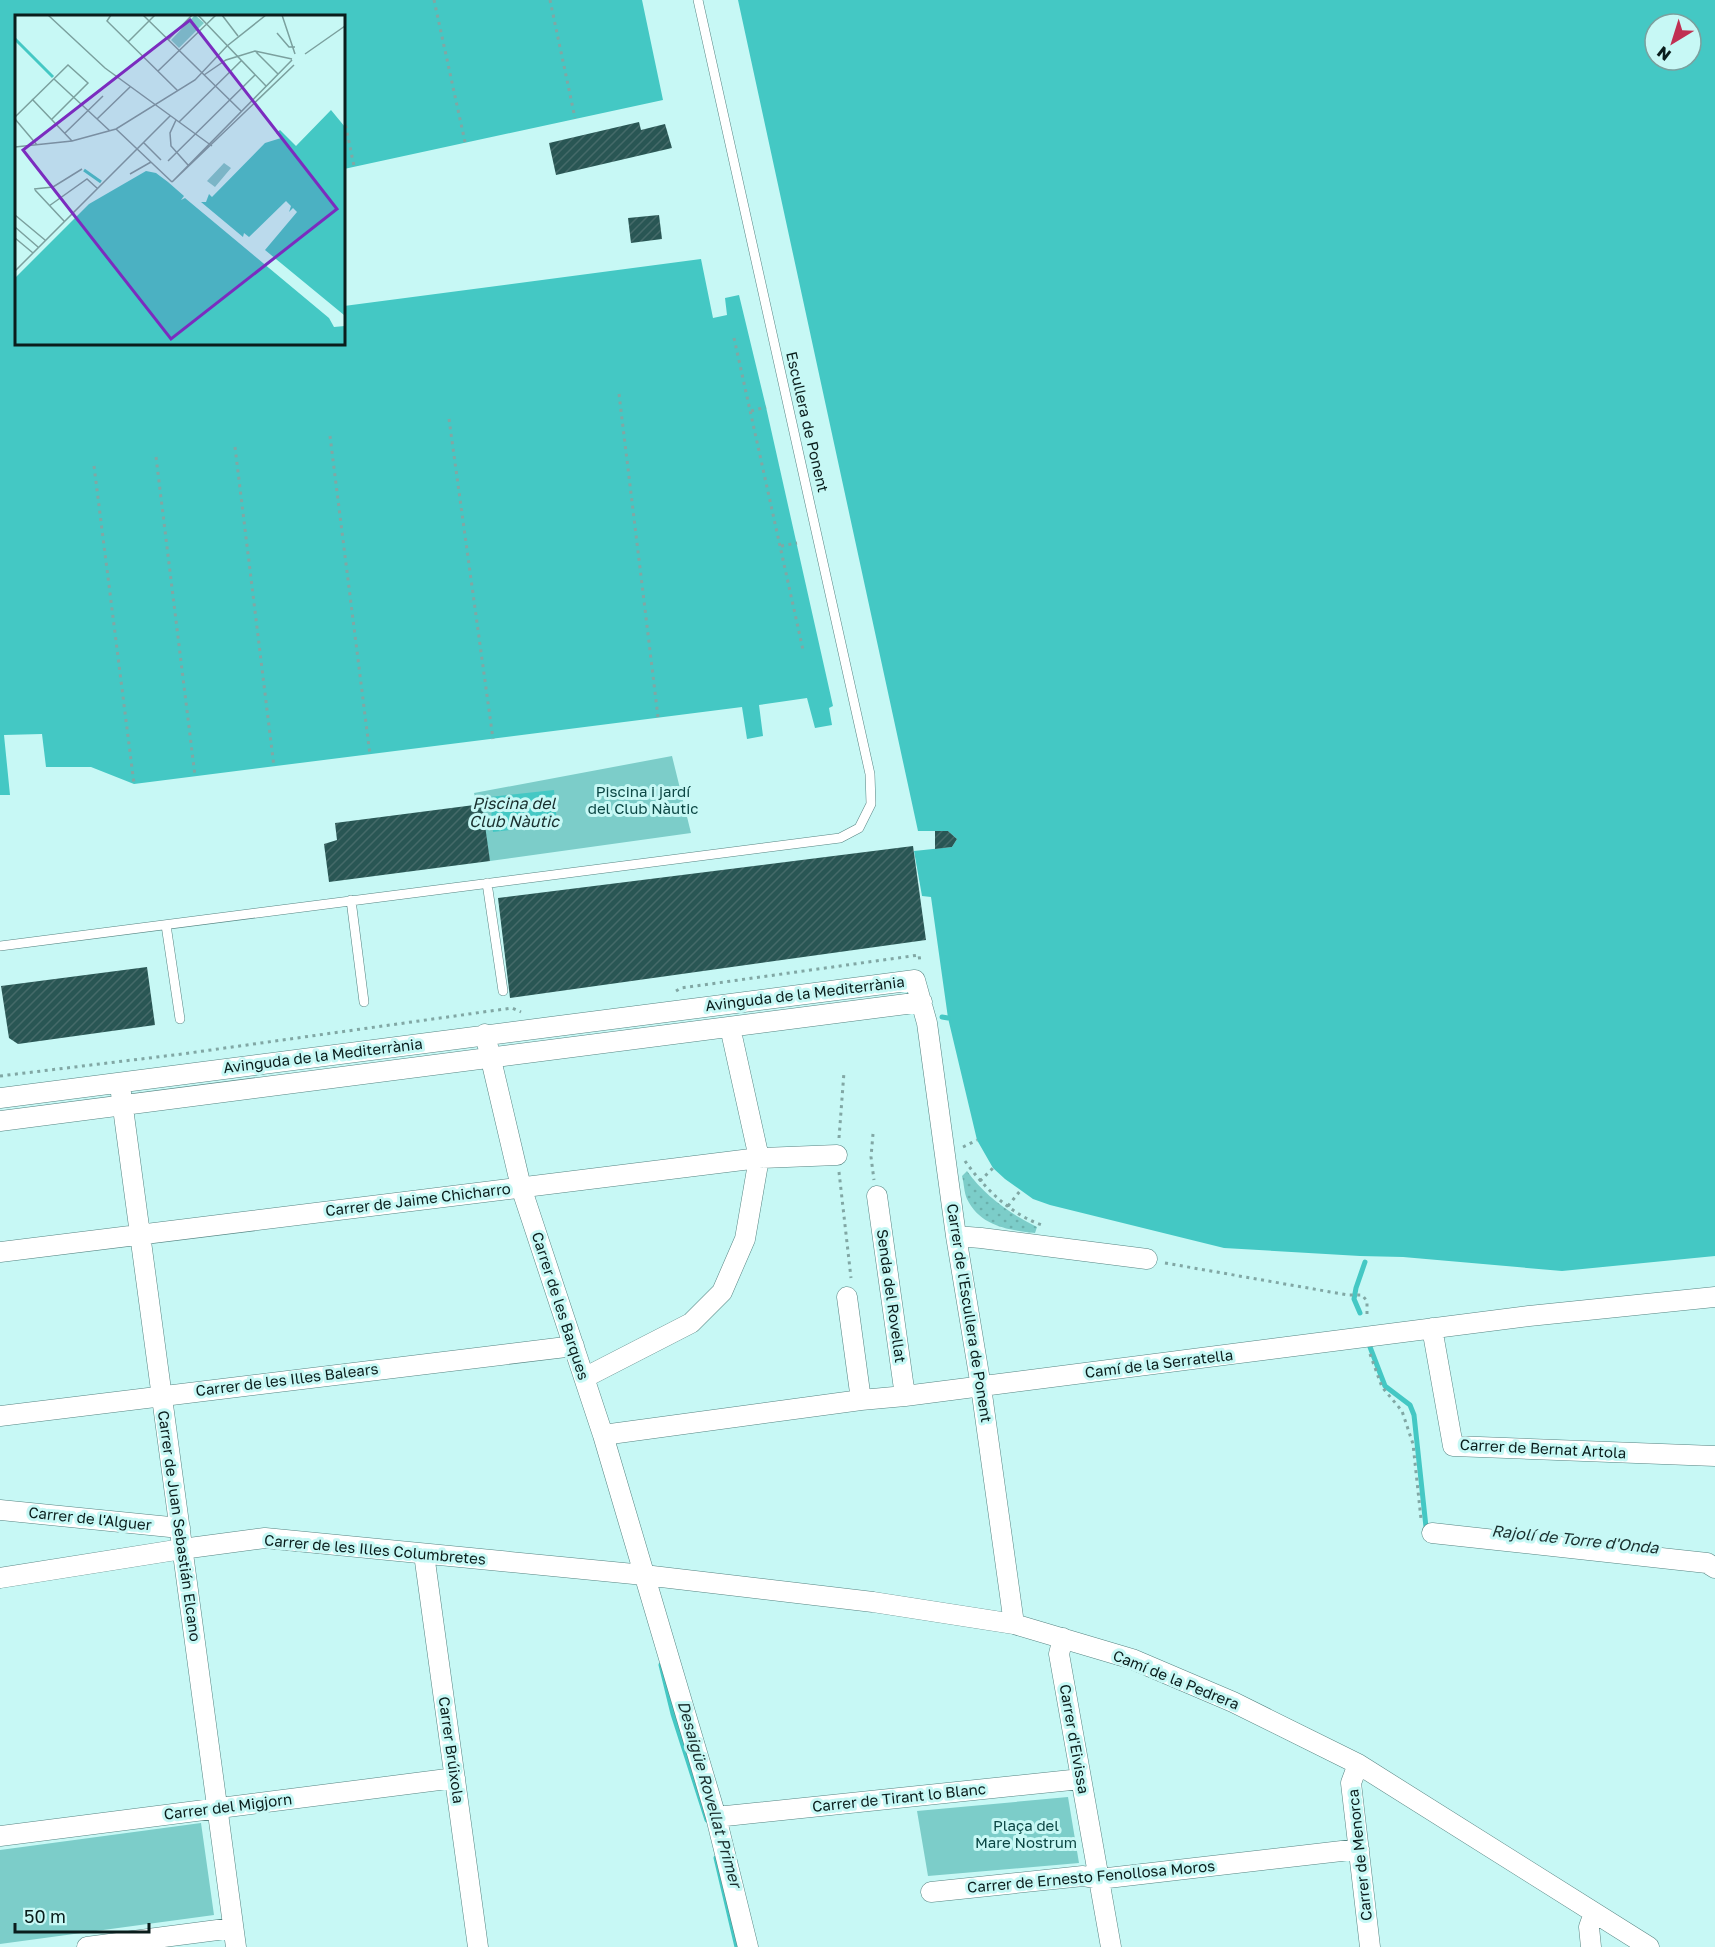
<svg xmlns="http://www.w3.org/2000/svg" width="1715" height="1947" viewBox="0 0 1715 1947" font-family="'Golos Text',sans-serif">
<style>
.green{fill:#7ccdc9}
.garden{fill:url(#garden-dots)}
.water{fill:#44c8c4;fill-rule:evenodd}
.lines{fill:none;stroke-linecap:round;stroke-linejoin:round}
.stream{stroke:#44c8c4;stroke-width:5}
.building{fill:url(#building-hatch)}
.lane-casing{stroke:#568482;stroke-width:10}
.street-casing{stroke:#568482;stroke-width:21}
.path{stroke:#81a7a4;stroke-width:3;stroke-dasharray:3 4.5;stroke-linecap:butt}
.lane{stroke:#fff;stroke-width:9}
.street{stroke:#fff;stroke-width:20}
.labels{text-anchor:middle;stroke-width:6;stroke-linejoin:round;paint-order:stroke}
.street-label{font-size:15px;fill:#0a1d1c;stroke:#c7f8f5}
.park-label{font-size:15px;fill:#0c4745;stroke:#c7f8f5}
.water-label{font-size:16px;font-style:italic;fill:#192f2e;stroke:#c7f8f5}
.inset-river{fill:none;stroke:#44c8c4;stroke-width:3}
.inset-road{fill:none;stroke:#7ba09e;stroke-width:1.5}
.view{fill:#7b2cbf;fill-opacity:0.15;stroke:#7b2cbf;stroke-width:3}
.inset-edge{fill:none;stroke:#0a1d1c;stroke-width:3}
</style>
<defs>
<pattern id="garden-dots" width="8" height="8" patternUnits="userSpaceOnUse" patternTransform="scale(1.5)"><rect width="8" height="8" fill="#7ccdc9"/><path d="M2 2h.1M6 6h.1" fill="none" stroke="#6ab0ac" stroke-width="1.8" stroke-linecap="round"/></pattern>
<pattern id="building-hatch" width="6" height="6" patternUnits="userSpaceOnUse" patternTransform="scale(1.5)"><rect width="6" height="6" fill="#295654"/><path d="M-1 1l2-2M0 6l6-6M5 7l2-2" fill="none" stroke="#456a69"/></pattern>
</defs>
<rect width="100%" height="100%" fill="#c7f8f5"/>
<path class="green" d="M 672,756 L 691,833 L 490,861 L 474,793 Z
M 1068,1797 L 1079,1863 L 928,1876 L 917,1811 Z
M 201,1823 L 214,1915 L 0,1944 L 0,1850 Z"/>
<path class="garden" d="M 967,1171 C 984,1195 1010,1214 1037,1227 L 1035,1233 C 1008,1230 980,1226 967,1199 C 964,1192 964,1183 962,1176 Z"/>
<path class="water" d="M 0,0 L 642,0 L 663,100 L 344,169 L 344,16 L 16,16 L 16,344 L 344,344 L 344,306 L 701,259 L 713,318 L 727,315 L 725,298 L 739,295 L 766,407 L 833,706 L 829,708 L 832,725 L 815,728 L 807,698 L 759,705 L 763,736 L 747,739 L 742,707 L 134,784 L 91,767 L 46,767 L 42,734 L 4,735 L 10,795 L 0,795 Z
M 738,0 L 1715,0 L 1715,1256 L 1562,1271 L 1403,1257 L 1360,1256 L 1224,1248 L 1050,1205 L 1033,1199 L 1005,1179 L 993,1168 L 977,1140 L 948,1018 L 931,897 L 922,896 L 914,851 L 952,847 L 957,839 L 948,831 L 918,831 ZM 1655,24 L 1691,24 L 1691,60 L 1655,60 Z
M 554,790 L 557,824 L 493,832 L 490,797 Z"/>
<g class="lines">
<path class="stream" d="M 942,1017 L 948,1018
M 1360,1313 L 1354,1299 L 1356,1288 L 1365,1262
M 1370,1347 L 1385,1386 L 1410,1405 L 1414,1415 L 1426,1527
M 661,1665 L 673,1714 L 707,1820
M 716,1858 L 737,1947"/>
</g>
<path class="building" d="M 639,122 L 641,130 L 665,124 L 672,148 L 556,175 L 549,143 Z
M 659,215 L 662,239 L 631,243 L 628,218 Z
M 482,804 L 490,861 L 329,882 L 324,844 L 337,840 L 335,823 Z
M 935,831 L 948,831 L 957,839 L 952,847 L 935,849 Z
M 913,846 L 926,940 L 510,998 L 498,898 Z
M 147,967 L 155,1025 L 18,1044 L 9,1038 L 1,986 Z"/>
<g class="lines">
<g class="lane-casing">
<path id="lane" d="M 487,883 L 503,991
M 351,900 L 364,1002
M 166,925 L 180,1019
M 0,946 L 840,838 L 859,828 L 871,804 L 870,774 L 698,0"/>
</g>
<g class="street-casing">
<path id="street" d="M 485,1034 L 521,1187 L 603,1435 L 716,1817 L 748,1947
M 121,1093 L 236,1947
M 0,1098 L 915,980 L 927,1023 L 956,1236 L 981,1387 L 1014,1624
M 0,1121 L 922,1002
M 877,1196 L 905,1396
M 956,1236 L 981,1238 L 1147,1259
M 0,1252 L 759,1158 L 837,1155
M 847,1297 L 861,1400
M 1432,1328 L 1453,1446 L 1715,1456
M 584,1378 L 691,1323 L 722,1292 L 745,1239 L 759,1158 L 730,1027
M 0,1416 L 574,1346
M 603,1435 L 861,1400 L 905,1396 L 1529,1316 L 1715,1297
M 0,1510 L 180,1528
M 1432,1533 L 1707,1563 L 1715,1568
M 424,1554 L 478,1947
M 0,1578 L 182,1549 L 265,1538 L 644,1575 L 873,1602 L 1014,1624 L 1132,1659 L 1233,1702 L 1358,1764 L 1649,1947
M 1063,1638 L 1059,1654 L 1111,1947
M 1358,1764 L 1351,1783 L 1370,1947
M 716,1817 L 1081,1779
M 0,1836 L 455,1778
M 931,1892 L 1083,1876 L 1099,1879 L 1359,1849
M 87,1947 L 233,1928
M 1591,1947 L 1589,1927 L 1594,1913"/>
</g>
<path class="path" d="M 434,0 L 465,142
M 550,0 L 575,118
M 344,118 L 354,166
M 734,338 L 803,650
M 619,394 L 658,717
M 751,411 L 766,407
M 449,419 L 493,739
M 330,436 L 370,755
M 235,447 L 274,767
M 156,457 L 195,776
M 94,466 L 134,784
M 781,546 L 797,543
M 676,991 L 681,988 L 919,955 L 920,962
M 0,1076 L 182,1054 L 512,1008 L 521,1012
M 873,1134 L 871,1157 L 874,1180
M 839,1138 L 844,1072
M 963,1147 L 977,1140
M 965,1161 C 984,1188 1012,1216 1045,1226
M 839,1172 L 851,1278
M 980,1181 L 993,1168
M 1008,1206 L 1020,1191
M 1165,1263 L 1348,1295 L 1362,1295 L 1367,1301 L 1367,1318
M 1370,1354 L 1382,1387 L 1402,1411 L 1413,1444 L 1421,1519"/>
<use href="#lane" class="lane"/>
<use href="#street" class="street"/>
</g>
<g class="labels">
<g class="street-label">
<text transform="translate(807 422) rotate(77)" y="5">Escullera de Ponent</text>
<text transform="translate(805 994) rotate(-7)" y="5">Avinguda de la Mediterrània</text>
<text transform="translate(323 1056) rotate(-7)" y="5">Avinguda de la Mediterrània</text>
<text transform="translate(418 1200) rotate(-7)" y="5">Carrer de Jaime Chicharro</text>
<text transform="translate(891 1296) rotate(82)" y="5">Senda del Rovellat</text>
<text transform="translate(560 1306) rotate(72)" y="5">Carrer de les Barques</text>
<text transform="translate(969 1313) rotate(81)" y="5">Carrer de l'Escullera de Ponent</text>
<text transform="translate(1159 1364) rotate(-7)" y="5">Camí de la Serratella</text>
<text transform="translate(287 1380) rotate(-7)" y="5">Carrer de les Illes Balears</text>
<text transform="translate(1543 1449) rotate(3)" y="5">Carrer de Bernat Artola</text>
<text transform="translate(90 1519) rotate(6)" y="5">Carrer de l'Alguer</text>
<text transform="translate(179 1526) rotate(82)" y="5">Carrer de Juan Sebastián Elcano</text>
<text transform="translate(375 1550) rotate(5)" y="5">Carrer de les Illes Columbretes</text>
<text transform="translate(1176 1680) rotate(22)" y="5">Camí de la Pedrera</text>
<text transform="translate(1074 1739) rotate(80)" y="5">Carrer d'Eivissa</text>
<text transform="translate(451 1750) rotate(82)" y="5">Carrer Brúixola</text>
<text transform="translate(899 1798) rotate(-6)" y="5">Carrer de Tirant lo Blanc</text>
<text transform="translate(228 1807) rotate(-7)" y="5">Carrer del Migjorn</text>
<text transform="translate(1360 1855) rotate(-96)" y="5">Carrer de Menorca</text>
<text transform="translate(1091 1877) rotate(-5)" y="5">Carrer de Ernesto Fenollosa Moros</text>
</g>
<g class="park-label">
<text x="643" y="797">Piscina i jardí<tspan x="643" dy="17">del Club Nàutic</tspan></text>
<text x="1026" y="1831">Plaça del<tspan x="1026" dy="17">Mare Nostrum</tspan></text>
</g>
<g class="water-label">
<text x="514" y="809">Piscina del<tspan x="514" dy="18">Club Nàutic</tspan></text>
<text transform="translate(1575 1539) rotate(6)" y="6">Rajolí de Torre d'Onda</text>
<text transform="translate(710 1794) rotate(74)" y="6">Desaigüe Rovellat Primer</text>
</g>
</g>
<g transform="translate(15 15)">
<rect width="330" height="330" fill="#c7f8f5"/>
<path d="M 180,0 L 189,8 L 164,33 L 156,25 ZM 209,148 L 216,153 L 200,172 L 192,166 Z" fill="#7ccdc9"/>
<path d="M 316,95 L 330,112 L 329,300 L 250,235 L 282,197 L 278,193 L 274,197 L 276,191 L 271,186 L 234,222 L 229,218 L 228,222 L 186,187 L 191,187 L 194,179 L 197,182 L 250,128 L 266,123 L 261,118 L 265,115 L 281,131 ZM 131,156 L 141,158 L 153,167 L 169,181 L 166,185 L 170,183 L 314,303 L 319,312 L 330,311 L 330,330 L 0,330 L 0,263 L 74,189 Z" fill="#44c8c4"/>
<path class="inset-river" d="M 0,24 L 38,62M 69,155 L 86,167"/>
<path class="inset-road" d="M 33,0 L 90,53 L 197,131M 96,0 L 92,6 L 163,76M 128,0 L 226,96M 183,0 L 251,71M 207,0 L 223,21M 267,0 L 280,39M 262,18 L 274,32 L 280,32M 153,25 L 177,0M 113,27 L 140,0M 241,37 L 263,59M 290,39 L 330,11M 143,56 L 201,0M 189,60 L 211,45 L 240,36 L 277,44M 39,64 L 95,116M 17,84 L 57,126M 0,102 L 53,50 L 73,68 L 37,104M 0,104 L 22,130M 82,104 L 115,72M 161,105 L 155,118 L 156,131 L 173,150M 164,107 L 227,45M 101,114 L 157,167M 50,118 L 88,81M 128,127 L 146,145M 0,132 L 57,126 L 101,114 L 180,65 L 212,31 L 251,0M 153,146 L 240,60M 115,159 L 136,147M 157,167 L 279,50M 157,167 L 277,45M 19,174 L 38,172 L 67,154M 20,175 L 49,206M 34,191 L 72,164 L 83,174M 0,200 L 30,225M 0,212 L 23,232M 0,223 L 18,238M 0,256 L 155,101"/>
<path class="view" d="M 175,5 L 322,194 L 156,324 L 8,135 Z"/>
<rect width="330" height="330" class="inset-edge"/>
</g>
<g transform="translate(1673 42) rotate(218)"><circle r="28" fill="#c7f8f5" stroke="#7ba09e" stroke-width="1.5"/>
<path d="M0-4.5L10 22L0 15L-10 22Z" fill="#c03052"/>
<text y="-9" font-size="16" font-weight="bold" text-anchor="middle" fill="#0a1d1c">N</text>
</g>
<path d="M15 1923v9h134v-9" fill="none" stroke="#0a1d1c" stroke-width="3"/>
<text x="24" y="1923" font-size="18" fill="#0a1d1c" stroke="#c7f8f5" stroke-width="4.5" paint-order="stroke">50 m</text>
</svg>
